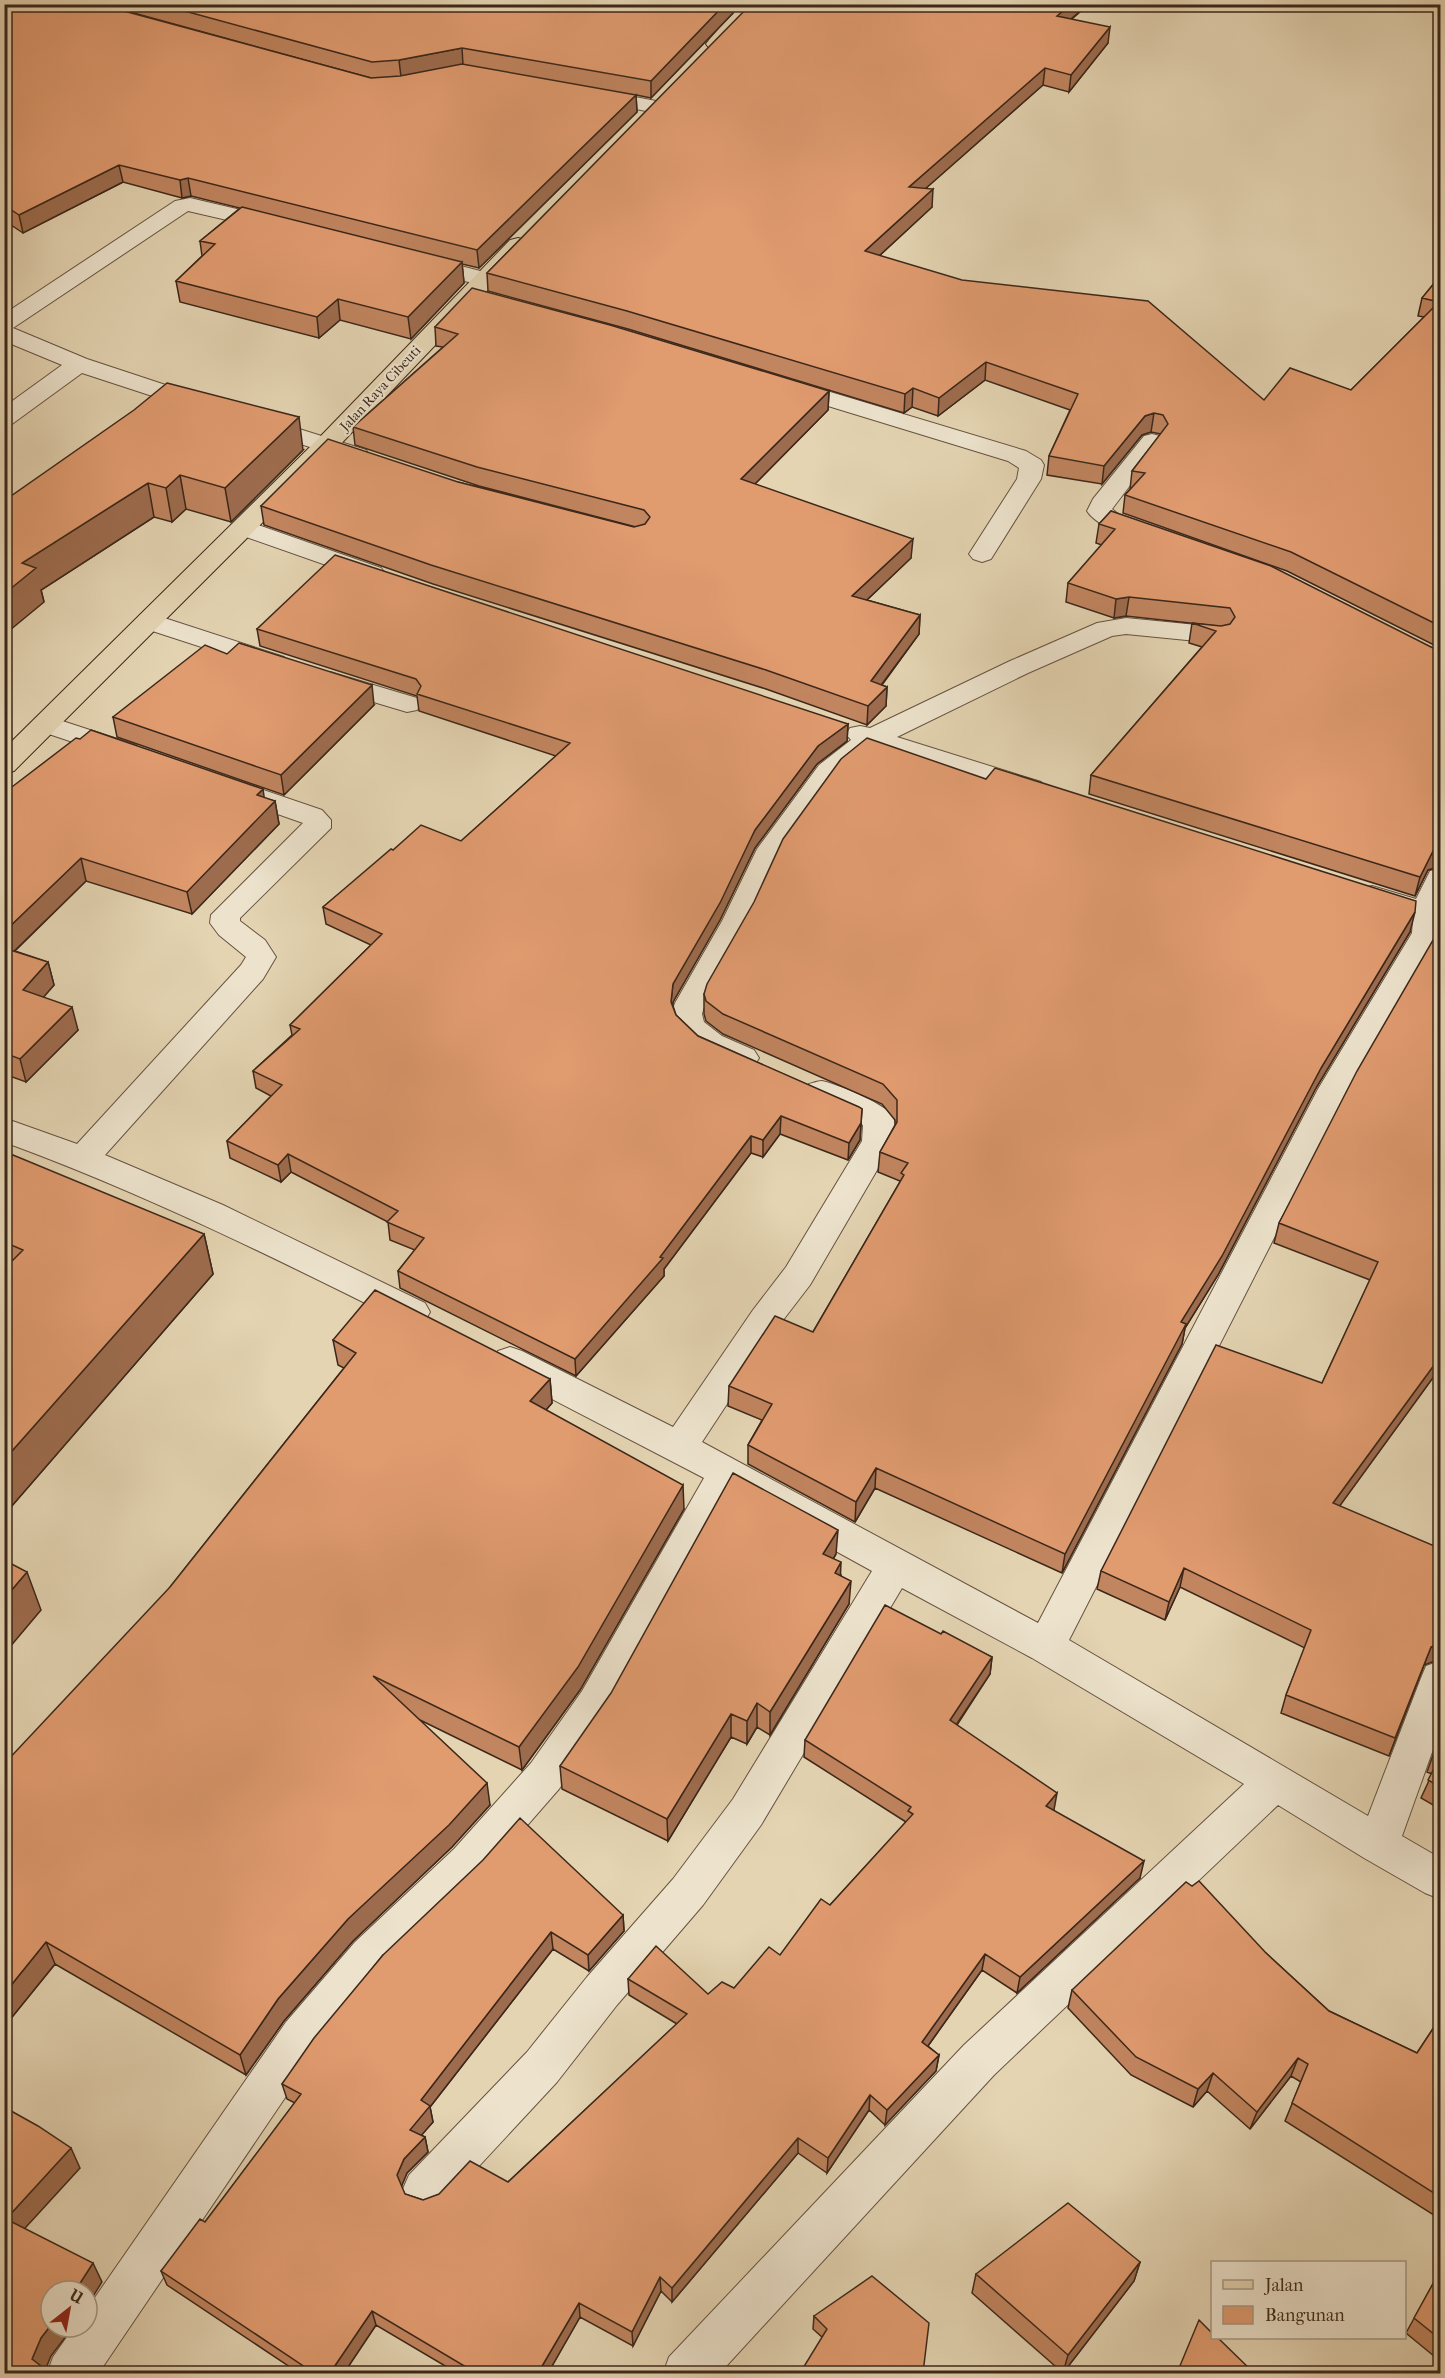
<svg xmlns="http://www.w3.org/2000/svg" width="1445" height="2378" viewBox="0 0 1445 2378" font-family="'IM FELL French Canon',serif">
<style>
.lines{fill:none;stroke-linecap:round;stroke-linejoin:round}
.minor-casing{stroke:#665240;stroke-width:2}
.major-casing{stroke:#3c271a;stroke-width:2}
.minor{fill:#ede3cd;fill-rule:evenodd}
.major{fill:#e4d4b2;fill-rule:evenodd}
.wall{fill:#c1855f;stroke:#3c271a;stroke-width:1.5}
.shaded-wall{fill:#9d6c4e;stroke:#3c271a;stroke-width:1.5}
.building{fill:#e09b6f;stroke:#3c271a;stroke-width:1.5}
.labels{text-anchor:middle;stroke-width:4.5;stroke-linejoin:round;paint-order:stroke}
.far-street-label{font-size:14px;fill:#3c271a;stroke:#ede3cd}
</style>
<rect width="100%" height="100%" fill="#e4d4b2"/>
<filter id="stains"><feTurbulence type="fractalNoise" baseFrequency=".00333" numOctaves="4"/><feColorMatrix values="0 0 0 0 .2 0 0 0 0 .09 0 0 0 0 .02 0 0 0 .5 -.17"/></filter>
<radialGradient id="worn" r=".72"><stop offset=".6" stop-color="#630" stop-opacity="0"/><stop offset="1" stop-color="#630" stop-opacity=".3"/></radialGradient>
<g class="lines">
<g class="minor-casing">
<path id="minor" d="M 593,89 L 656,101 L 663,103 L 666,107 L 663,111 L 656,113 L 586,99 L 583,95 L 586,91 Z
M 190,198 L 283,220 L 286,225 L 283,230 L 275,231 L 188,211 L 13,328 L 87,359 L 208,399 L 212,404 L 208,409 L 200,411 L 192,409 L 82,373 L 12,424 L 4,426 L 4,407 L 62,365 L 4,341 L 4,314 L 175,201 Z
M 418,255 L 492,274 L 495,279 L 492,284 L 484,286 L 410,267 L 407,262 L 410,257 Z
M 787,379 L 1026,451 L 1041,460 L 1044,465 L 1041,479 L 991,559 L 982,562 L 973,559 L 969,554 L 1017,479 L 1019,468 L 1008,461 L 779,391 L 775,386 L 779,381 Z
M 258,416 L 366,450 L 369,455 L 366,460 L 357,462 L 250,428 L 246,423 L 250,418 Z
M 1152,434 L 1160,436 L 1164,441 L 1112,509 L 1118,514 L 1157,528 L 1161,533 L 1157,538 C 1139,543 1097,527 1087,511 L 1093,499 L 1144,436 Z
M 244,520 L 381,568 L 385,573 L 381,578 L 372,581 L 363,578 L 235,533 L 231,528 L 235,523 Z
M 149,613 L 284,657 L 288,663 L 284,669 L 275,671 L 140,627 L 136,621 L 140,615 Z
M 1126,618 L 1217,627 L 1226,629 L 1230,635 L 1226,641 L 1217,643 L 1126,634 L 1112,636 L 1028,673 L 897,737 L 1041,782 L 1045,788 L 1041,794 L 1031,797 L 1021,794 L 876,748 L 839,777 L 781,858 L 752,921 L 705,1003 L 702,1014 L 704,1022 L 722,1036 L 754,1050 L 759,1058 L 754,1066 C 749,1067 745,1069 740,1068 C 722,1065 680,1044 674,1026 C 671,1018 672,1011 675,1003 L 722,921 L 757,849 L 819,765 L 851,740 L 846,734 L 850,728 L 860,726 L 870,728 L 1010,661 L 1097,623 Z
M 330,672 L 417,698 L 421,704 L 417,710 L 407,712 L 320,686 L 317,680 L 320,674 Z
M 47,716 L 136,745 L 140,751 L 136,757 L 126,760 L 37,730 L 33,724 L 37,718 Z
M 234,780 L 322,810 L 331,820 L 331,828 L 240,918 L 240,921 L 265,940 L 276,957 L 263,979 L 105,1155 L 223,1205 L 425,1303 L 430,1312 L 425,1321 L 413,1325 L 401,1321 C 271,1256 141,1192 4,1142 L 4,1118 L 77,1144 L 241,965 L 246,957 L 219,935 L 210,923 L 211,915 L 303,823 L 224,795 L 220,789 L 224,783 Z
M 1440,869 L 1440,935 L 1350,1089 L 1069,1640 L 1368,1816 L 1421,1678 L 1426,1666 L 1440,1661 L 1440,1730 L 1402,1836 L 1440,1858 L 1440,1899 L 1425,1893 L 1364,1858 L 1278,1805 L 994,2075 L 719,2374 L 663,2374 L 669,2357 L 964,2045 L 1244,1784 L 1032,1658 L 902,1588 L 761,1825 L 703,1905 L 617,2005 L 557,2082 L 441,2207 L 425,2213 L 409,2207 L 402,2191 L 409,2175 L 527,2052 L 587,1977 L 673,1879 L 733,1799 L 872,1571 L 732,1494 L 610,1715 L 559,1789 L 484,1875 L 385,1970 L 316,2052 L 98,2374 L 47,2374 L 53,2357 L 74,2327 L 87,2327 L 87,2309 L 286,2022 L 355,1942 L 454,1849 L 531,1763 L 582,1691 L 704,1478 L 498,1371 L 492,1361 L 498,1351 L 510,1347 L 522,1351 L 673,1427 L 753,1310 L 786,1267 L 862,1141 L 863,1125 L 809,1100 L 804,1092 L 809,1084 C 813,1083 818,1081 822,1081 C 837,1084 882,1103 891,1114 C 897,1121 895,1132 894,1141 L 810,1285 L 777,1328 L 702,1442 L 1038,1623 L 1318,1089 L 1412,933 L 1413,919 L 1362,903 L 1357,896 L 1362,889 L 1372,886 L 1416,899 L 1430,871 Z"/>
</g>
<g class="major-casing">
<path id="major" d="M 740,4 L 759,4 L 723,48 L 709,48 L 706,44 L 709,40 Z
M 518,238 L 526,240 L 529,245 L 526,250 L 335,450 L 14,771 L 4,774 L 4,749 L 317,440 L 510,240 Z"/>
</g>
<use href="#minor" class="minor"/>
<use href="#major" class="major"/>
</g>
<path class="wall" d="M 4,4 L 371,78 L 101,4 L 737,4 L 733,13 L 651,98 L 636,95 L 637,112 L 479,268 L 462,264 L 464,283 L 411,339 L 340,320 L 319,338 L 180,302 L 176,281 L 202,256 L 200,241 L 240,208 L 191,196 L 182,198 L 123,182 L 23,233 L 8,223 L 4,224 Z
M 1089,4 L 1072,19 L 1108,43 L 1069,92 L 1043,85 L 926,188 L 932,207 L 879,256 L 1264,400 L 1351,390 L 1424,317 L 1418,316 L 1422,298 L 1440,276 L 1440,648 L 1287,571 L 1123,513 L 1125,495 L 1130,489 L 1132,471 L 1161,434 L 1151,432 L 1142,435 L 1102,484 L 1047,475 L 1049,456 L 1070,410 L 985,380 L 938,416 L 912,407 L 904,413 L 628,329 L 488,291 L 487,273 L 751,6 Z
M 435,327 L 829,391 L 828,410 L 755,484 L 911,558 L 867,600 L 920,615 L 919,634 L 882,685 L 887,687 L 886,706 L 867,725 L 766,689 L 433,584 L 264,525 L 261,506 L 458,482 L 634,527 L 636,527 L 479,486 L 355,445 L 353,427 L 443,347 L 436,346 Z
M 303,450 L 231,522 L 186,509 L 172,522 L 154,517 L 41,590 L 44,602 L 4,501 Z
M 1111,511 L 1435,649 L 1435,868 L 1428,870 L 1415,896 L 1089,794 L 1091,775 L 1202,647 L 1189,643 L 1192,623 L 1217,626 L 1126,616 L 1114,618 L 1066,602 L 1068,583 L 1102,545 L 1096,543 L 1099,524 Z
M 257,629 L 848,724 L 847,741 L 817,764 L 755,848 L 720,920 L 673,1002 L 673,1006 L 676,1015 L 698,1036 L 862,1109 L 860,1140 L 848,1160 L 780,1134 L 763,1157 L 751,1153 L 664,1269 L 664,1276 L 576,1376 L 400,1288 L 398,1271 L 415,1250 L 390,1240 L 388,1222 L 291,1172 L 281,1182 L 230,1158 L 227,1141 L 271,1096 L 256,1088 L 253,1071 L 292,1035 L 290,1025 L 371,945 L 326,924 L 323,907 L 393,850 L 461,841 L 556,756 L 419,711 L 417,696 L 260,646 Z
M 374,705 L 284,795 L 117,737 L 113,717 Z
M 4,793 L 264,798 L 275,801 L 279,824 L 192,914 L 86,881 L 15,951 L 48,962 L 54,985 L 43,997 L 78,1030 L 26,1082 L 4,1074 Z
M 1440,928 L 1440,1368 L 1340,1505 L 1424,1665 L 1389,1756 L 1281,1713 L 1286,1695 L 1305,1648 L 1180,1587 L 1165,1620 L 1097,1589 L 1101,1571 L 1322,1383 L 1370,1280 L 1274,1243 L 1279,1223 Z
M 1410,932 L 1316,1088 L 1218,1275 L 1185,1328 L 1182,1344 L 1062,1573 L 875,1488 L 855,1522 L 748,1464 L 748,1445 L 762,1420 L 728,1406 L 729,1386 L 813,1332 L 900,1182 L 900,1181 L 878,1172 L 880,1152 L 895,1125 L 895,1120 L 882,1104 L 723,1034 L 706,1021 L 704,1014 L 704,994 Z
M 4,1164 L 204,1234 L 213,1274 L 4,1515 Z
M 333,1340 L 550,1379 L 552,1403 L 546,1410 L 684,1509 L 580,1690 L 522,1770 L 420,1720 L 490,1805 L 452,1847 L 353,1941 L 284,2021 L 246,2075 L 55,1964 L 4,2027 L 170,1587 L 344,1368 L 338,1365 Z
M 836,1554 L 833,1559 L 841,1575 L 849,1604 L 770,1735 L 757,1727 L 747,1744 L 731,1737 L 668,1841 L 562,1789 L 560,1766 Z
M 941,1634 L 992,1657 L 990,1674 L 957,1725 L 1053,1810 L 1140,1878 L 1017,1993 L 982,1970 L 928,2046 L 939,2055 L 936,2071 L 885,2125 L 869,2110 L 827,2173 L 798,2153 L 672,2302 L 661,2291 L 633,2346 L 580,2317 L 548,2373 L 457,2373 L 376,2325 L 344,2373 L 299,2373 L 167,2285 L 161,2271 L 205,2222 L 295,2103 L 287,2099 L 282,2084 L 383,1955 L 623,1915 L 624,1931 L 589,1971 L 553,1949 L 430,2107 L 433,2122 L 421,2135 L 425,2137 L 428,2152 L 407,2173 L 401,2187 L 405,2194 L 423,2200 L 508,2182 L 677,2024 L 629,1995 L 628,1979 L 708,1994 L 734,1988 L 780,1955 L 830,1905 L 906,1822 L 804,1757 L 805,1740 Z
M 1440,1735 L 1440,1809 L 1421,1798 L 1432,1774 L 1427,1772 Z
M 1266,1953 L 1329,2011 L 1417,2053 L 1440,2018 L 1440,2219 L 1285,2121 L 1301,2082 L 1291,2076 L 1250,2129 L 1207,2091 L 1193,2107 L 1131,2075 L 1068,2008 L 1072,1990 Z
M 1140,2262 L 1134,2281 L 1063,2373 L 972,2293 L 976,2274 Z
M 1440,2271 L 1440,2361 L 1406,2333 Z
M 814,2316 L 923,2373 L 822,2337 L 813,2329 Z"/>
<path class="shaded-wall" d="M 725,4 L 737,4 L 733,13 L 651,98 L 651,81 Z
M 1071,4 L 1089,4 L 1055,32 L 1057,16 Z
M 1110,27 L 1108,43 L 1069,92 L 1071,75 Z
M 462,48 L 463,65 L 401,77 L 399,60 Z
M 1045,68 L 1043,85 L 908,204 L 909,187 Z
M 636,95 L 637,112 L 479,268 L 477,250 Z
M 119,165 L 123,182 L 23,233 L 19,215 Z
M 188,178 L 191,196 L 182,198 L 180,180 Z
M 933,189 L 932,207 L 865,269 L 865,251 Z
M 4,207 L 8,223 L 4,224 Z
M 462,262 L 464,283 L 411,339 L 408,317 Z
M 338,299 L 340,320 L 319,338 L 317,317 Z
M 986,362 L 985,380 L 938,416 L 939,398 Z
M 913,388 L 912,407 L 904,413 L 905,394 Z
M 829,391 L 828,410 L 741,498 L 741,479 Z
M 1154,413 L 1151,432 L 1142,435 L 1102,484 L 1104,466 L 1145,416 Z
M 299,417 L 303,450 L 231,522 L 225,488 Z
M 180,475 L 186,509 L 172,522 L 166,488 Z
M 148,483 L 154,517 L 41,590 L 44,602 L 4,635 L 4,594 L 22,563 Z
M 913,539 L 911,558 L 851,615 L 852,596 Z
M 1129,597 L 1126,616 L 1114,618 L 1116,599 Z
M 920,615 L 919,634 L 870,700 L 871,681 Z
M 372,685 L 374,705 L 284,795 L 281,775 Z
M 887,687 L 886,706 L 867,725 L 868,706 Z
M 848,724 L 847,741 L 817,764 L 755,848 L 720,920 L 673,1002 L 671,1019 L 671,1002 L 673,984 L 755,830 L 818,746 Z
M 263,789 L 266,810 L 275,801 L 279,824 L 192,914 L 187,892 L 257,795 Z
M 1440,847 L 1440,859 L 1435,868 L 1428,870 L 1415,896 L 1420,877 L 1433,851 Z
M 81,858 L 86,881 L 4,961 L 4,932 Z
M 1415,912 L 1410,932 L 1316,1088 L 1218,1275 L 1185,1328 L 1182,1344 L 1062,1573 L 1065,1554 L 1181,1322 L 1321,1068 Z
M 48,962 L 54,985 L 30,1013 L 23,990 Z
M 72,1007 L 78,1030 L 26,1082 L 20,1059 Z
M 781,1116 L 780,1134 L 763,1157 L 763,1140 Z
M 861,1123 L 860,1140 L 848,1160 L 849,1143 Z
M 751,1136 L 751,1153 L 664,1269 L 664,1276 L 576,1376 L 575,1359 L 660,1257 Z
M 288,1154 L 291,1172 L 281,1182 L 278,1165 Z
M 204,1234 L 213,1274 L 4,1515 L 4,1460 Z
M 1440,1357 L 1440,1368 L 1328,1522 L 1333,1503 Z
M 550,1379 L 552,1403 L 532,1426 L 530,1401 Z
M 876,1468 L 875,1488 L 855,1522 L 856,1502 Z
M 683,1485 L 684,1509 L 580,1690 L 522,1770 L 519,1747 Z
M 838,1530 L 836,1554 L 822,1578 L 823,1554 Z
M 841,1562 L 840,1586 L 835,1573 Z
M 1184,1568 L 1180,1587 L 1165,1620 L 1169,1602 Z
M 27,1572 L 41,1610 L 4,1654 L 4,1599 Z
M 851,1581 L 849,1604 L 770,1735 L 770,1712 Z
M 1440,1643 L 1440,1659 L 1424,1665 L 1389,1756 L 1431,1647 Z
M 992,1657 L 990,1674 L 948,1737 L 950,1720 Z
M 757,1703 L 757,1727 L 747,1744 L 747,1721 Z
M 731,1714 L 731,1737 L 668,1841 L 667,1819 Z
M 487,1783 L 490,1805 L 452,1847 L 353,1941 L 284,2021 L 246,2075 L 240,2055 L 278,1999 L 348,1919 Z
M 1057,1793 L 1054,1810 L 1043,1823 L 1046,1806 Z
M 1144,1861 L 1140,1878 L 1017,1993 L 1020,1977 Z
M 623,1915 L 624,1931 L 589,1971 L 588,1955 Z
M 551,1932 L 553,1949 L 430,2107 L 433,2122 L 413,2145 L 410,2130 L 421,2100 Z
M 46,1942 L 55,1964 L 4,2027 L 4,1994 Z
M 985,1954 L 982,1970 L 920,2057 L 922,2042 Z
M 939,2055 L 936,2071 L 885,2125 L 887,2110 Z
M 1298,2058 L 1291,2076 L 1250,2129 L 1257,2112 Z
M 1213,2073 L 1207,2091 L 1193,2107 L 1198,2089 Z
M 870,2095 L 869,2110 L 827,2173 L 828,2158 Z
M 425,2137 L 428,2152 L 407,2173 L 400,2190 L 397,2175 L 404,2159 Z
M 798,2138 L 798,2153 L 672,2302 L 672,2288 Z
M 71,2148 L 80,2168 L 16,2238 L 6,2219 Z
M 1140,2262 L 1134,2281 L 1063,2373 L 1068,2355 Z
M 93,2263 L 102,2282 L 87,2306 L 87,2291 L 75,2291 Z
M 660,2277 L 661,2291 L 633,2346 L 632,2332 Z
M 579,2303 L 580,2317 L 548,2373 L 538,2373 Z
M 372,2311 L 376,2325 L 344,2373 L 330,2373 Z
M 51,2325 L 51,2327 L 73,2327 L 51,2356 L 44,2373 L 32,2359 L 41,2338 Z"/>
<path class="building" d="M 4,4 L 98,4 L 371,78 L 400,76 L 462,64 L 636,95 L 477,250 L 188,178 L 180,180 L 119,165 L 19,215 L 4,205 Z
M 159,4 L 725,4 L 651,81 L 462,48 L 399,60 L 372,62 Z
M 751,4 L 1071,4 L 1057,16 L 1110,27 L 1071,75 L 1045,68 L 909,187 L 933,189 L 865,251 L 962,280 L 1148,301 L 1264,400 L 1290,368 L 1351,390 L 1439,302 L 1422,298 L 1440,276 L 1440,626 L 1291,552 L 1125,495 L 1145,473 L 1132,471 L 1168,424 L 1163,415 L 1154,413 L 1145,416 L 1104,466 L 1049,456 L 1078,394 L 986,362 L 939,398 L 913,388 L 905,394 L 627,311 L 487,273 Z
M 242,207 L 462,262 L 408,317 L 338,299 L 317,317 L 176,281 L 215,244 L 200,241 Z
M 472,288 L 610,325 L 829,391 L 741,479 L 913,539 L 852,596 L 920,615 L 871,681 L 887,687 L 868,706 L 766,670 L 431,565 L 261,506 L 328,439 L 458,482 L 634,527 L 645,524 L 650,517 L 644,510 L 477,467 L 353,427 L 458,334 L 435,327 Z
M 167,383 L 299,417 L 225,488 L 180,475 L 166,488 L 148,483 L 22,563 L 36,568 L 4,594 L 4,501 L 134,410 Z
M 1111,511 L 1271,566 L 1435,649 L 1440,650 L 1440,848 L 1433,851 L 1420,877 L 1091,775 L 1216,631 L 1192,623 L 1221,626 L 1230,624 L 1235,617 L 1230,608 L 1129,597 L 1116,599 L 1068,583 L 1115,529 L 1099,524 Z
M 335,555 L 848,724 L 818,746 L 755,830 L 720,903 L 673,984 L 671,1002 L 676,1015 L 698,1036 L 859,1107 L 862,1109 L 861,1123 L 849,1143 L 781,1116 L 763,1140 L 751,1136 L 660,1257 L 663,1258 L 575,1359 L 398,1271 L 424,1238 L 387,1222 L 398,1211 L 288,1154 L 278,1165 L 227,1141 L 282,1085 L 253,1071 L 300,1029 L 290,1025 L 382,934 L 323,907 L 391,849 L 393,850 L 421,825 L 461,841 L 570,743 L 417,694 L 421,686 L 416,679 L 257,629 Z
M 239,643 L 372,685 L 281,775 L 113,717 L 205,645 L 227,654 Z
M 91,730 L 263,789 L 257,795 L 275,801 L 187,892 L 81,858 L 4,932 L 4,793 L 76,738 L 80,739 Z
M 867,738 L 986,779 L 995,768 L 1416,901 L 1415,912 L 1321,1068 L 1222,1256 L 1181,1322 L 1186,1324 L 1065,1554 L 876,1468 L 856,1502 L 748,1445 L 772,1404 L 729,1386 L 775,1316 L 813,1332 L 904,1175 L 901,1173 L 908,1163 L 880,1152 L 897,1122 L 897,1100 L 883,1084 L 723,1014 L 706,1001 L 704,994 L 707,984 L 754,902 L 783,839 L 841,759 Z
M 1440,928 L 1440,1357 L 1333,1503 L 1439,1548 L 1440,1545 L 1440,1643 L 1431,1647 L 1395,1738 L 1286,1695 L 1311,1630 L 1184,1568 L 1169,1602 L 1101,1571 L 1216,1345 L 1322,1383 L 1378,1262 L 1279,1223 L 1357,1071 Z
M 4,948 L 48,962 L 23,990 L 72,1007 L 20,1059 L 4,1053 Z
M 13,1155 L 204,1234 L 4,1460 L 4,1269 L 23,1250 L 4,1242 L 4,1164 Z
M 375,1290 L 550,1379 L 530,1401 L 683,1485 L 578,1667 L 519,1747 L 373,1676 L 487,1783 L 449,1825 L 348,1919 L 278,1999 L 240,2055 L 46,1942 L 4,1994 L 4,1764 L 170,1587 L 356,1353 L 333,1340 Z
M 733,1473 L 838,1530 L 823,1554 L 841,1562 L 835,1573 L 851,1581 L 770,1712 L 757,1703 L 747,1721 L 731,1714 L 667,1819 L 560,1766 L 611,1693 Z
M 4,1560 L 27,1572 L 4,1599 Z
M 885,1605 L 941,1634 L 943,1631 L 992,1657 L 950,1720 L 1057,1793 L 1046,1806 L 1144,1861 L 1020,1977 L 985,1954 L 922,2042 L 939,2055 L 887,2110 L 870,2095 L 828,2158 L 798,2138 L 672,2288 L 660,2277 L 632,2332 L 579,2303 L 538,2373 L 476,2373 L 372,2311 L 330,2373 L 314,2373 L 161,2271 L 200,2219 L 205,2222 L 301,2094 L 282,2084 L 314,2038 L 383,1955 L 483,1860 L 520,1818 L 623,1915 L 588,1955 L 551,1932 L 421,2100 L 430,2106 L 410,2130 L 425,2137 L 404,2159 L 397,2175 L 405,2194 L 423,2200 L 439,2194 L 470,2161 L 508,2182 L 687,2014 L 628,1979 L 656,1946 L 708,1994 L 722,1982 L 734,1988 L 769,1947 L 780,1955 L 821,1899 L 830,1905 L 913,1814 L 908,1811 L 911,1807 L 805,1740 Z
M 1440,1737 L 1440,1757 L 1434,1754 Z
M 1440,1757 L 1440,1787 L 1428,1780 Z
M 1199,1881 L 1266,1953 L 1329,2011 L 1417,2053 L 1440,2018 L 1440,2197 L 1292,2103 L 1308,2064 L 1298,2058 L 1257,2112 L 1213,2073 L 1198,2089 L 1136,2057 L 1072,1990 L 1186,1882 L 1192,1886 Z
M 4,2107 L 38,2126 L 71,2148 L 6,2219 L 93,2263 L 75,2291 L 51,2291 L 51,2325 L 41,2338 L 32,2359 L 50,2373 L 4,2373 Z
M 1068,2203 L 1140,2262 L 1068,2355 L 976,2274 Z
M 1440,2271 L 1440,2339 L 1414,2318 Z
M 872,2276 L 929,2323 L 923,2373 L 800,2373 L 827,2329 L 814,2316 Z
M 1199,2320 L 1212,2333 L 1212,2337 L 1217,2337 L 1254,2373 L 1177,2373 Z"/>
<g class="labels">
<g class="far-street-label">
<text transform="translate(380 388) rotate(-47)" y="5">Jalan Raya Cibeuti</text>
</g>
</g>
<rect width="1445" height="2378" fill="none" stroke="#e4d4b2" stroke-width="24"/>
<rect x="6" y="6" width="1433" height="2366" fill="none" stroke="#3c271a" stroke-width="3"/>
<rect x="12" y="12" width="1421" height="2354" fill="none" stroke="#3c271a" stroke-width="1.5"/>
<rect x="1211" y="2261" width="195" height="78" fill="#ede3cd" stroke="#a69885" stroke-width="1.5"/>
<rect x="1223" y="2280" width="30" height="9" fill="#e4d4b2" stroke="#a69885" stroke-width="1.5"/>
<text x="1265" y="2291" font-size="18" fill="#3c271a">Jalan</text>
<rect x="1223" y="2306" width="30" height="18" fill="#e09b6f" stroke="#a69885" stroke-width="1.5"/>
<text x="1265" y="2321" font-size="18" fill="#3c271a">Bangunan</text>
<g transform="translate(69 2309) rotate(31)"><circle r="28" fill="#ede3cd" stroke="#a69885" stroke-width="1.5"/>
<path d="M0-4.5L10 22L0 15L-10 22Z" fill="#8f2418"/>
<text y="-9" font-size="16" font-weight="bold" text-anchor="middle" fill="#3c271a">U</text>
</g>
<rect width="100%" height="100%" filter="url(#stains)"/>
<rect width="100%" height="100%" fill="url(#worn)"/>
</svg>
